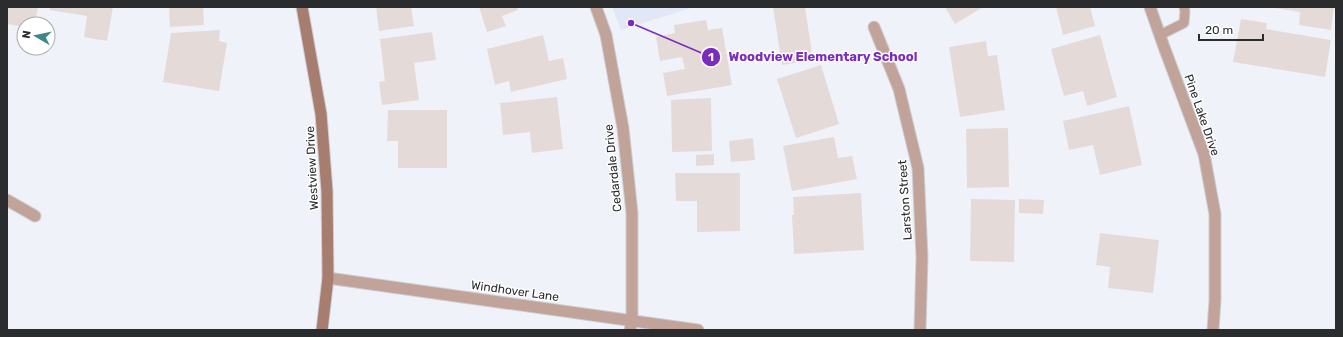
<svg xmlns="http://www.w3.org/2000/svg" width="1343" height="337" viewBox="0 0 1343 337" font-family="Rubik,sans-serif">
<style>
.built{fill:#e2e7f5}
.building{fill:#e4dbd9}
.lines{fill:none;stroke-linecap:round;stroke-linejoin:round}
.service-casing{stroke:#cdced4;stroke-width:11}
.minor-casing{stroke:#cdced4;stroke-width:13}
.secondary-casing{stroke:#cdced4;stroke-width:13}
.service{stroke:#c1a39a;stroke-width:9}
.minor{stroke:#c1a39a;stroke-width:11}
.secondary{stroke:#a77d6f;stroke-width:11}
.labels{text-anchor:middle;stroke-width:3;stroke-linejoin:round;paint-order:stroke}
.street-label{font-size:12px;fill:#2b2c2e;stroke:#fff}
.leader{fill:none;stroke:#7b2cbf;stroke-width:1.5}
.callout-dot{fill:#7b2cbf;stroke:#fff;stroke-width:1.5}
.mark-label{font-size:12px;text-anchor:middle;font-weight:bold;fill:#fff}
.callout-label{font-size:13px;text-anchor:middle;font-weight:bold;fill:#7b2cbf;stroke:#fff;stroke-width:3;stroke-linejoin:round;paint-order:stroke}
</style>
<rect width="100%" height="100%" fill="#f0f2f9"/>
<path class="built" d="M 612,7 L 694,7 L 621,30 Z"/>
<path class="building" d="M 7,7 L 38,7 L 35,24 L 24,24 L 24,27 L 7,24 Z
M 50,7 L 113,7 L 107,41 L 84,37 L 87,16 L 50,10 Z
M 169,7 L 203,7 L 204,25 L 170,27 Z
M 376,7 L 411,7 L 414,26 L 379,31 Z
M 479,7 L 517,7 L 518,10 L 502,16 L 506,26 L 487,32 Z
M 773,7 L 805,7 L 813,60 L 782,65 Z
M 945,7 L 983,7 L 955,24 Z
M 1056,7 L 1090,7 L 1095,26 L 1063,35 Z
M 1269,7 L 1334,7 L 1331,30 L 1299,25 L 1300,12 Z
M 1241,19 L 1267,23 L 1266,29 L 1331,40 L 1325,77 L 1233,62 Z
M 706,20 L 708,30 L 722,28 L 732,85 L 667,96 L 663,73 L 685,69 L 682,57 L 660,61 L 656,37 L 675,33 L 674,25 Z
M 220,30 L 219,41 L 227,43 L 219,91 L 163,82 L 171,33 Z
M 432,32 L 436,60 L 414,63 L 419,100 L 382,105 L 379,82 L 385,81 L 380,39 Z
M 543,35 L 549,61 L 563,58 L 567,79 L 511,92 L 509,81 L 495,85 L 487,49 Z
M 1100,35 L 1117,97 L 1087,106 L 1083,91 L 1064,96 L 1051,49 Z
M 986,41 L 988,56 L 997,55 L 1005,110 L 960,117 L 949,47 Z
M 821,65 L 839,124 L 796,138 L 777,79 Z
M 557,97 L 563,149 L 532,153 L 530,132 L 503,135 L 500,103 Z
M 711,98 L 712,151 L 672,152 L 671,100 Z
M 1129,106 L 1142,165 L 1100,175 L 1093,145 L 1069,150 L 1063,121 Z
M 388,110 L 447,110 L 447,168 L 398,168 L 398,141 L 387,141 Z
M 1008,128 L 1009,187 L 967,188 L 966,129 Z
M 834,137 L 838,158 L 852,156 L 857,179 L 792,191 L 783,146 Z
M 753,138 L 755,160 L 731,162 L 729,141 Z
M 714,154 L 714,165 L 696,166 L 696,155 Z
M 675,173 L 740,173 L 740,231 L 697,232 L 697,201 L 676,201 Z
M 861,193 L 864,250 L 794,254 L 792,215 L 794,215 L 793,197 Z
M 971,199 L 1015,200 L 1014,262 L 970,261 Z
M 1019,199 L 1044,200 L 1043,214 L 1019,213 Z
M 1100,233 L 1159,240 L 1153,293 L 1108,288 L 1110,267 L 1096,265 Z"/>
<g class="lines">
<g class="service-casing">
<path id="service" d="M 1160,35 L 1184,23 L 1185,11 L 1184,7"/>
</g>
<g class="minor-casing">
<path id="minor" d="M 596,7 L 606,35 L 623,128 L 632,213 L 632,320 L 630,330
M 1150,7 L 1164,47 L 1204,154 L 1215,214 L 1215,300 L 1213,330
M 874,27 L 899,89 L 918,168 L 922,257 L 920,330
M 7,200 L 35,216
M 328,278 L 698,330"/>
</g>
<g class="secondary-casing">
<path id="secondary" d="M 302,7 L 321,114 L 327,191 L 328,278 L 322,330"/>
</g>
<use href="#service" class="service"/>
<use href="#minor" class="minor"/>
<use href="#secondary" class="secondary"/>
</g>
<g class="labels">
<g class="street-label">
<text transform="translate(1202 115) rotate(71)" y="4">Pine Lake Drive</text>
<text transform="translate(312 168) rotate(-93)" y="4">Westview Drive</text>
<text transform="translate(613 168) rotate(-96)" y="4">Cedardale Drive</text>
<text transform="translate(905 200) rotate(-94)" y="4">Larston Street</text>
<text transform="translate(515 291) rotate(8)" y="4">Windhover Lane</text>
</g>
</g>
<path class="leader" d="M631 23L711 57"/>
<g class="callout-dot">
<circle cx="631" cy="23" r="4"/>
<circle cx="711" cy="57" r="10"/>
</g>
<g class="mark-label">
<text x="711" y="61">1</text>
</g>
<g class="callout-label">
<text x="823" y="61">Woodview Elementary School</text>
</g>
<rect width="1343" height="337" fill="none" stroke="#2b2c2e" stroke-width="16"/>
<g transform="translate(36 36) rotate(279)"><circle r="19" fill="#ffffff" stroke="#aaabab"/>
<path d="M0-3L7 15L0 10L-7 15Z" fill="#3f8888"/>
<text y="-6" font-size="11" font-weight="bold" text-anchor="middle" fill="#2b2c2e">N</text>
</g>
<path d="M1199 34v6h64v-6" fill="none" stroke="#2b2c2e" stroke-width="2"/>
<text x="1205" y="34" font-size="12" fill="#2b2c2e" stroke="#ffffff" stroke-width="3" paint-order="stroke">20 m</text>
</svg>
